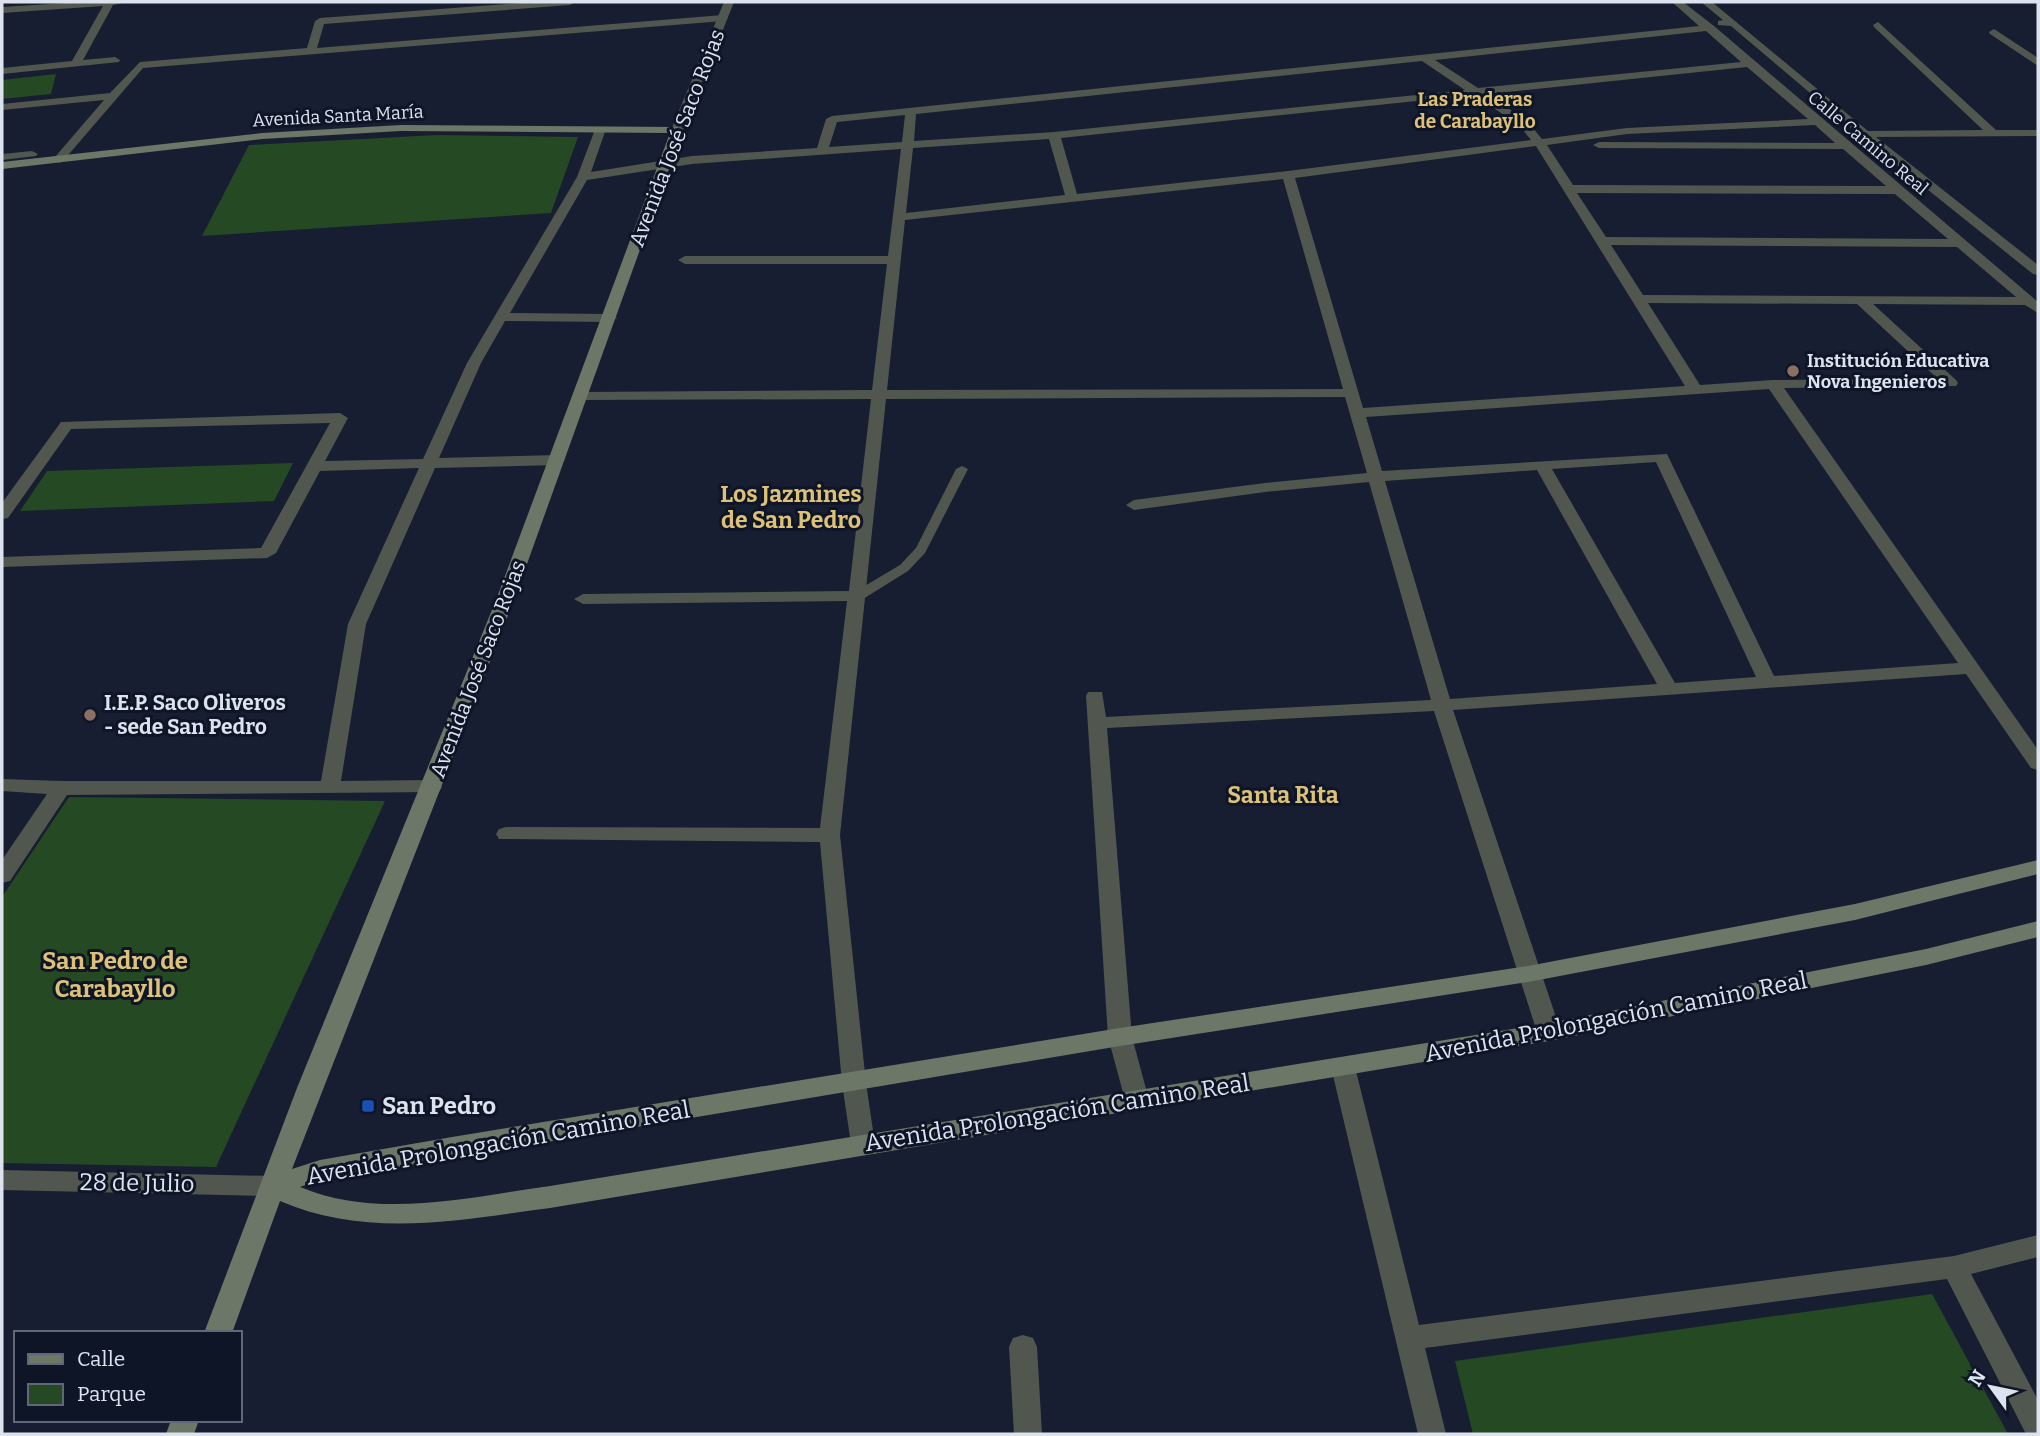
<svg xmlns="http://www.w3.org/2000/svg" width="2040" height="1436" viewBox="0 0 2040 1436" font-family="Bitter,serif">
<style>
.green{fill:#244923}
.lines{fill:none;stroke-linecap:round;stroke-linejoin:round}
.service{fill:#51574e;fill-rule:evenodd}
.minor{fill:#51574e;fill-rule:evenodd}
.tertiary{fill:#51574e;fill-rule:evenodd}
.secondary{fill:#6d7768;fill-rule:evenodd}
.education-dot{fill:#8d6e63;stroke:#0e1526;stroke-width:2.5}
.transit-dot{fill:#1a4fb4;stroke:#0e1526;stroke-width:2.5}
.labels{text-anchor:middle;stroke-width:6;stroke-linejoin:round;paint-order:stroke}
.far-street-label{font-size:18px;fill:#dce2ee;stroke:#0e1526}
.far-poi-label{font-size:18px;font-weight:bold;fill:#dce2ee;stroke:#0e1526;text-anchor:start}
.far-neighbourhood-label{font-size:19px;font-weight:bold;fill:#dcc176;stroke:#0e1526}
.street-label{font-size:21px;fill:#dce2ee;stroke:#0e1526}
.poi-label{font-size:21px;font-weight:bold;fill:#dce2ee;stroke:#0e1526;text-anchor:start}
.neighbourhood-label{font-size:23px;font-weight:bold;fill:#dcc176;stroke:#0e1526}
.quarter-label{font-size:24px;font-weight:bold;fill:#dcc176;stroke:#0e1526}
.near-street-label{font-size:24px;fill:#dce2ee;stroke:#0e1526}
.near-poi-label{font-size:24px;font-weight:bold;fill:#dce2ee;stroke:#0e1526;text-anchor:start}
</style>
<rect width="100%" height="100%" fill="#171e31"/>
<path class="green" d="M 56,74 L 51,94 L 2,99 L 2,80 Z
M 437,135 L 578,137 L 551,213 L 202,236 L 249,145 Z
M 293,463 L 274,501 L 20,511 L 47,471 Z
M 69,797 L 385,801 L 216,1167 L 2,1163 L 2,897 Z
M 1932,1294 L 2008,1434 L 1473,1434 L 1455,1361 Z"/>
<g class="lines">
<path class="service" d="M 962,466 L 968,469 L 925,553 L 908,571 L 863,599 L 853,599 L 852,596 L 853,593 L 900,565 L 916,548 L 956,469 Z"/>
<path class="minor" d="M 82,2 L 127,2 L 113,5 L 83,60 L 115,57 L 120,60 L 119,62 L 2,74 L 2,68 L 72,61 L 103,6 L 2,13 L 2,7 Z
M 535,2 L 575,2 L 570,5 L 324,24 L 317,48 L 723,15 L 728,18 L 723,21 L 143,68 L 63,161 L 59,163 L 53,159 L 55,157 L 104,100 L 2,110 L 2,104 L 110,93 L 140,62 L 307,48 L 315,21 L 320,18 Z
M 1672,2 L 1683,2 L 1714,26 L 2038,302 L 2038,313 L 2025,305 L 1873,304 L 1956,380 L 1958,383 L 1956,386 L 1784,388 L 2038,750 L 2038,770 L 2031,768 L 1966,674 L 1453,710 L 1561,1032 L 1557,1038 L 1549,1041 L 1541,1038 L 1537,1032 L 1434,711 L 1107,728 L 1132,1037 L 1149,1100 L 1146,1107 L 1137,1110 L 1128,1107 L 1125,1100 L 1108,1037 L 1086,696 L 1088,692 L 1102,692 L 1106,717 L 1431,700 L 1369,482 L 1265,492 L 1134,510 L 1126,505 L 1134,500 L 1265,483 L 1367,473 L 1345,397 L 886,399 L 840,835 L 866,1083 L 875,1144 L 872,1151 L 863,1154 L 854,1151 L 851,1144 L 842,1083 L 820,842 L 499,839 L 496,834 L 499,829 L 506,827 L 820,828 L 847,601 L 583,604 L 574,599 L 583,594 L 849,591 L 871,399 L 581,400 L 574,396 L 581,392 L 872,390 L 887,264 L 685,264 L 678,260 L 685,256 L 888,256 L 901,149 L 692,164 L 587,180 L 510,313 L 610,314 L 617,318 L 610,322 L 505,321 L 481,363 L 439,458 L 557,455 L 565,460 L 557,465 L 435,468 L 366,624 L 341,781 L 432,780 L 439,782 L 442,787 L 439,792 L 67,795 L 10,881 L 2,883 L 2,860 L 47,794 L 2,791 L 2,779 L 61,781 L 321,781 L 348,624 L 419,468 L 320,471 L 276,553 L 267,558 L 2,567 L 2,557 L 261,548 L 330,423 L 71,429 L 8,518 L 2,519 L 2,503 L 61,422 L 340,413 L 348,418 L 325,461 L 423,459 L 467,363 L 577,177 L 596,127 L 606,129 L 591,172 L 692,156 L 817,148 L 826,119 L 832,116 L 1699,26 ZM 1706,31 L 1741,62 L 1478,88 L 1435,60 ZM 1422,61 L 1465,90 L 1054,132 L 914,141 L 916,114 ZM 1747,67 L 1808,119 L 1627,128 L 1542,139 L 1527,121 L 1487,94 ZM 1474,95 L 1519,125 L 1531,140 L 1288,171 L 1077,194 L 1061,138 ZM 905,115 L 902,142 L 829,147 L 837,122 ZM 1815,125 L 1835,143 L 1599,142 L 1593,145 L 1599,148 L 1843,149 L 1886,186 L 1573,185 L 1547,145 L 1627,134 ZM 1049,139 L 1065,195 L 906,213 L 913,148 ZM 1536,146 L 1685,386 L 1363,408 L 1295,178 ZM 1283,179 L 1343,389 L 887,390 L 905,220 ZM 1577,193 L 1895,194 L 1948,239 L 1606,237 ZM 1611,245 L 1957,247 L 2016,297 L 1643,295 ZM 1648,303 L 1857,304 L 1938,379 L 1773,380 L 1700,385 ZM 1769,389 L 1958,663 L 1774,676 L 1667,454 L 1382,471 L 1366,417 ZM 1656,462 L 1756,677 L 1675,683 L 1552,469 ZM 1537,470 L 1657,684 L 1450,699 L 1385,481 Z
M 1701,2 L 1712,2 L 1868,131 L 1983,130 L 1874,27 L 1873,25 L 1878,22 L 1996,130 L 2038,130 L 2038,136 L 1876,137 L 2038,265 L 2038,275 L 2033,274 L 1862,137 L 1857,136 L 1856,132 L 1731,26 L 1718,25 L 1718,21 L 1723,20 Z
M 1994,29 L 2038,58 L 2038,66 L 1990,34 L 1989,32 Z
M 32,151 L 38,154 L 36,156 L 2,160 L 2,154 Z
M 1343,1058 L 1351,1061 L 1355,1067 L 1419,1325 L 1954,1256 L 2038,1235 L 2038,1257 L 1971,1274 L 2038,1400 L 2038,1434 L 2026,1434 L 1947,1279 L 1425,1348 L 1446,1434 L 1418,1434 L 1331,1067 L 1335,1061 Z
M 2,1170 L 272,1176 L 281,1179 L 285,1186 L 281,1193 L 272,1196 L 2,1190 Z
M 1023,1335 L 1033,1338 L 1037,1347 L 1042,1434 L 1014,1434 L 1009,1347 L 1013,1338 Z"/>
<path class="tertiary" d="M 724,2 L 734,2 L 683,130 L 673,132 L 671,130 Z"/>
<path class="secondary" d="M 401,125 L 677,127 L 683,130 L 514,600 L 292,1169 L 320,1160 L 452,1137 L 1120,1028 L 1528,966 L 1855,904 L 2038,860 L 2038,874 L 1855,920 L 1528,982 L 1120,1046 L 320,1180 L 300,1187 C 378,1220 470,1197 550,1186 L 1549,1023 L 1926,949 L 2038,921 L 2038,937 L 1926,965 L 1549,1041 L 550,1208 C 459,1220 368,1239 280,1201 L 232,1333 L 204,1333 L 297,1088 L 496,600 L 670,133 L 401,131 L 262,139 L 2,169 L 2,162 L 262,133 Z
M 171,1420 L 199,1420 L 194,1434 L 166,1434 Z"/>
</g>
<g class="education-dot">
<circle cx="1793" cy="371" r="7"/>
<circle cx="90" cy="715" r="7"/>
</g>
<rect class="transit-dot" x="361" y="1099" width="14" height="14" rx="3.5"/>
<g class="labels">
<g class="far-street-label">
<text transform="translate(338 116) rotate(-3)" y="6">Avenida Santa María</text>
<text transform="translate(1868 143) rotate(40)" y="6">Calle Camino Real</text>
</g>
<g class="far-poi-label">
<text x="1807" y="367">Institución Educativa<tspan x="1807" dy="21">Nova Ingenieros</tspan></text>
</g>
<g class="far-neighbourhood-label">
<text x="1475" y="106">Las Praderas<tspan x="1475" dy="22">de Carabayllo</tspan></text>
</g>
<g class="street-label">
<text transform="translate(677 138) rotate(-69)" y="7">Avenida José Saco Rojas</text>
<text transform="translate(478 669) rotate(-69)" y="7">Avenida José Saco Rojas</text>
</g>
<g class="poi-label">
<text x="104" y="710">I.E.P. Saco Oliveros<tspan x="104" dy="24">- sede San Pedro</tspan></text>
</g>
<g class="neighbourhood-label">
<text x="791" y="502">Los Jazmines<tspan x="791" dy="26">de San Pedro</tspan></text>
<text x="1283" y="803">Santa Rita</text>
</g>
<g class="quarter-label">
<text x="115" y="969">San Pedro de<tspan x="115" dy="28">Carabayllo</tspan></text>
</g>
<g class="near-street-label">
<text transform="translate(1616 1017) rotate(-11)" y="8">Avenida Prolongación Camino Real</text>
<text transform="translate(1057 1113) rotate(-9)" y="8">Avenida Prolongación Camino Real</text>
<text transform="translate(498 1143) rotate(-10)" y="8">Avenida Prolongación Camino Real</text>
<text transform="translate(137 1183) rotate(1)" y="8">28 de Julio</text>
</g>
<g class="near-poi-label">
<text x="382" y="1114">San Pedro</text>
</g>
</g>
<rect width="2040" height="1436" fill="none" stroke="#dce2ee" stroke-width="7"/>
<rect x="14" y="1331" width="228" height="91" fill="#0e1526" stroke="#606776" stroke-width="2"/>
<rect x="28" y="1354" width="35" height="10" fill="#6d7768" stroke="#606776" stroke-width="2"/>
<text x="77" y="1366" font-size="21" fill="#dce2ee">Calle</text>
<rect x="28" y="1384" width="35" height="21" fill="#244923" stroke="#606776" stroke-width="2"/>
<text x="77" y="1401" font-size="21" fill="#dce2ee">Parque</text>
<g transform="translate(1991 1387) rotate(303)" stroke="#0e1526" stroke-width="5" paint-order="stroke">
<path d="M0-5L12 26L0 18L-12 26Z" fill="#dce2ee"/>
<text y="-10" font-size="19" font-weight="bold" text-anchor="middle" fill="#dce2ee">N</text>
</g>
</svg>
